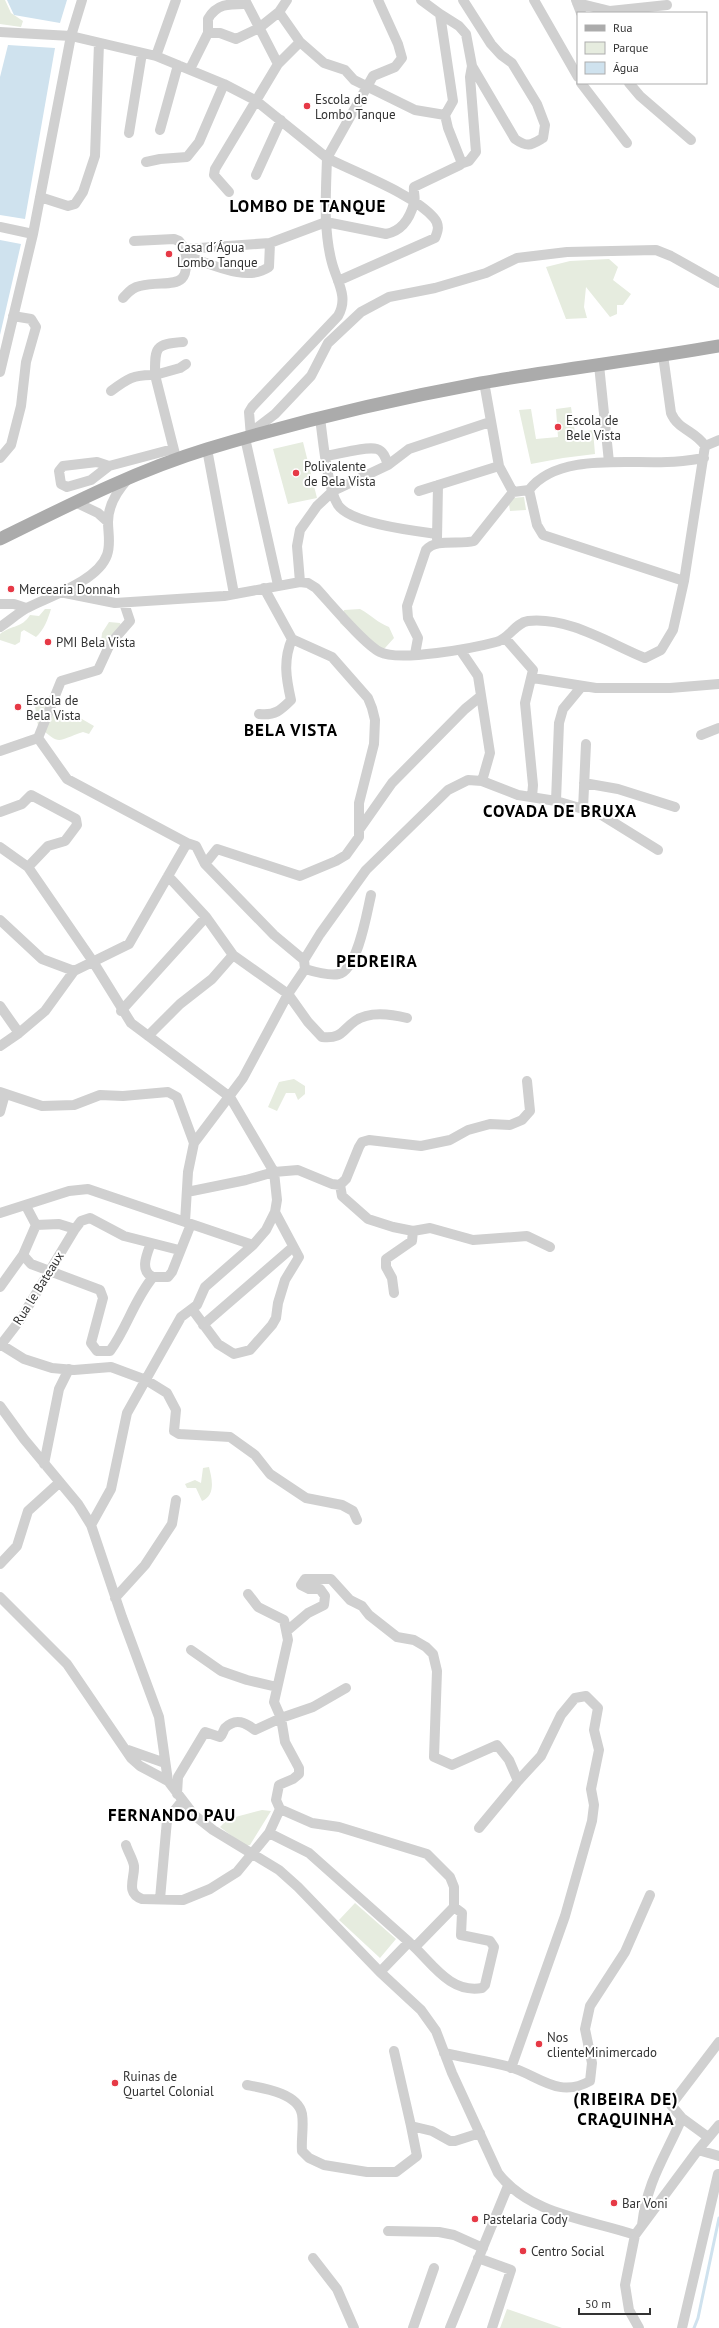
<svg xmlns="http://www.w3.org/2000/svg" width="719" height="2328" viewBox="0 0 719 2328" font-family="'PT Sans',sans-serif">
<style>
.green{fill:#e6ecdf}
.water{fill:#cfe2ee}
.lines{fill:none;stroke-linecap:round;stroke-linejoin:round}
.stream{stroke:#cfe2ee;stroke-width:3}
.minor{stroke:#d0d0d0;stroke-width:10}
.major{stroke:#ababab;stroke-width:13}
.poi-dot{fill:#e63946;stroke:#fff;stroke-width:1.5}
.labels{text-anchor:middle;stroke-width:4;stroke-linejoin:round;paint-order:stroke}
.poi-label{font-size:13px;fill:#333;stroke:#fff;text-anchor:start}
.street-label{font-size:13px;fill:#333;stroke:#fff}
.district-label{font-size:17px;font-weight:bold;letter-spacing:1px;fill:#000;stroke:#fff}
</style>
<rect width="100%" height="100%" fill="#fff"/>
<path class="green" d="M 0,0 L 5,0 L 11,13 L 23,21 L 21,27 L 0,24 Z
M 609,259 L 618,267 L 613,280 L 631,294 L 623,305 L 617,305 L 617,314 L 610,317 L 586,287 L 584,307 L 587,318 L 566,319 L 546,267 L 570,261 Z
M 571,407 L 575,433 L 593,430 L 595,454 L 563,458 L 531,464 L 519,410 L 531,409 L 536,439 L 558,437 L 556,409 Z
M 303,442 L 317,498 L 288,504 L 273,449 Z
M 524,497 L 526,510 L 510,511 L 509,504 L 513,498 Z
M 45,609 L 51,609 C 48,619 44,630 36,637 L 24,630 L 21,632 L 20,642 L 15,645 L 0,640 L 0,634 C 13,624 21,629 30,615 L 39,616 Z
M 360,609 C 371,615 378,623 389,627 L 394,638 L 385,648 L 379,650 L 350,632 L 340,623 L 344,610 Z
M 109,622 L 120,623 L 123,629 L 116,643 L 101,643 L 102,633 Z
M 45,703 L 50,703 L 55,708 L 54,715 L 75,715 L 94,726 L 89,734 L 83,732 C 56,741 61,746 38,726 L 35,706 Z
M 294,1079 L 305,1086 L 305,1094 L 298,1100 L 295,1093 L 286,1093 L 277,1111 L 268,1107 L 279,1082 Z
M 209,1467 C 212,1479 216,1495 202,1501 L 196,1488 L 187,1488 L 185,1484 L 195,1480 L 201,1483 L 203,1468 Z
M 262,1810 L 271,1811 L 250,1845 L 245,1846 L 220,1827 L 228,1819 Z
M 355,1903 L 396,1939 L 380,1958 L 339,1920 Z
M 507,2309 L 562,2328 L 500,2328 Z"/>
<path class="water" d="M 7,0 L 67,0 L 60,23 L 14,15 Z
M 8,45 L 55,48 L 25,219 L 0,215 L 0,77 Z
M 0,240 L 21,244 L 0,335 Z"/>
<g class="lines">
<path class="stream" d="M 694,2328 L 698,2318 L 719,2218"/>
<path class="minor" d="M 245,0 L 278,64
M 534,0 L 578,77
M 576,0 L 581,13
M 577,3 L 610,11 L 667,5
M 440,14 L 459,26 L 466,34 L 472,66 L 515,139 C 528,148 531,145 543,138 L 545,125 L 537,104 L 512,63 L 501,55 L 491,44 L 463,0
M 0,32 L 71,36 L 156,56 L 224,84 L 255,100 L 327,158 C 326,192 323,230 332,263 C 337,282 349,297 338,316 L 252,407 L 249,412 L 251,437
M 208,33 L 208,19 C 217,3 230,4 247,4
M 300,42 L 324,63 L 345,70 L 354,80 L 415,110 L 445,115
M 156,56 L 176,0
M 190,69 L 208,33 L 220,33 L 236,39 L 259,28 L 279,12
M 581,83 L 627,143
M 629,83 L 640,96 L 691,140
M 160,130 L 178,65
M 129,133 L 142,53
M 146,162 L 160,159 L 187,157 L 199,142 L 224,84
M 460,164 L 469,161 L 476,152 L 470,77 L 472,66
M 256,175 L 281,120
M 229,192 L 214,175 L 215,169 L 278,64 L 300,42 L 279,12 L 287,0
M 40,197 L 68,206 L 75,204 L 83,192 L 95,156 L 99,43
M 0,227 L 33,234 L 0,372
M 33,234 L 71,36 L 82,0
M 134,241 L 174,239 L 179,241 L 185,249 L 270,243 L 326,222 L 386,234 C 402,231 410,218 414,203 C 416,198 413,192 414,187 L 460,165 L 461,161 L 448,128 L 445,115 L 453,101 L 440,14 L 421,0
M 186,256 C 210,263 246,283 269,267 L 270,243
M 338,281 L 435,238 C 438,231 440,225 434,218 C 414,194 356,173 327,158 L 373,76 L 395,67 L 402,58 L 398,44 L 378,0
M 123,298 C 128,293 132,287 140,286 C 169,279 192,294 185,250
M 183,342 C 154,344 155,348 155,375 L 180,368 L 186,364
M 599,365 L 609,462
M 484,382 L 499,466 L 513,492
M 111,391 C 127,379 134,374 155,375 L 175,454
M 320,418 C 323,439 327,488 338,505 C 351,524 415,531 437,534
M 250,433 L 275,414 L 311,376 L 328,343 L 361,312 L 389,297 L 435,288 L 486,273 L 517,258 L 567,252 L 656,250 L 671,256 L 719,283
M 245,438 L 278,585
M 705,446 L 719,440
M 207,449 L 234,594
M 326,456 C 339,454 366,446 377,449 C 384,451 386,459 388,465
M 0,458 L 11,445 L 21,406 L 26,362 L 36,327 L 31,319 L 13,316
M 109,466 L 97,462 L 63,466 L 59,471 L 61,484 L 67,487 L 91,480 L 109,466 L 173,449
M 419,491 L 499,466
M 75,502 L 98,513 L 108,522
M 437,539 L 438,485
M 684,581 L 543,535 L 537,525 L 529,490 C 557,453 626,464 667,462 C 679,462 692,460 704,458
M 300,582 L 297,546 L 300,530 L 317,506 L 333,491 L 388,465 L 409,449 L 490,422
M 60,592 L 115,603 L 224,596 L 300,582 L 308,583 L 316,588 C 330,603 364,644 380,652 C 399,662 474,648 496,642 C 509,639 515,623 528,621 C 570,617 608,643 645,658 L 661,650 L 673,630 L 684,581 L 705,446 C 696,431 678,430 671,413 L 663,355
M 0,604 L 14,604 L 26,608
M 0,627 C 9,621 18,613 27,608 C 50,596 98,581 107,555 C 111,544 108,533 108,522 C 108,505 118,490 128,479
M 505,638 L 533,670 L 525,703 L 533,785 L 532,797
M 461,651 L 478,676 L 490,753 L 482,781
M 415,654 L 418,638 L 408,618 L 407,606 L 426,550 C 436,538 459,545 474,541 L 513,492 L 529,490
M 533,678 L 596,688 L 670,688 L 719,684
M 259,714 C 275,716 281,710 291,700 C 286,678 283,660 292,639
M 701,735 L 719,728
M 38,738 L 61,681 L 98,670 L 110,644 L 130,621 L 124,603
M 0,751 L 38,738 L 67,779 L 187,843
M 584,783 L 618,789 L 675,807
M 556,801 L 559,723 L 563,709 L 582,686
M 583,809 L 586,744
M 0,812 L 22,804 L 31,795 L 76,819 L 77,825 L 65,841 L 48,846 L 28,867
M 359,830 L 392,783 L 465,709 L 481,696
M 0,847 L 28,867 L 92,960 L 131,1023 L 230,1097 L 274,1172 L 277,1200 L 275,1212 L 266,1230 L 253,1245 L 205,1287 L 197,1305 L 181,1317 L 127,1413 L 111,1489 L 91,1525
M 168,876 L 206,917 L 233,955 L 288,994 L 308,1022 L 322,1037 C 342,1039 341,1031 355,1021 C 369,1011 391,1014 407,1018
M 0,920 L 42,959 L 74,971
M 304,960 L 320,934 L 366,870 L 448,790 L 468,780 L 482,781 L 518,795 L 556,801 L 600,814 L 658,850
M 305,969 C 315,972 329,976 339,974 C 358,969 367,912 371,895
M 0,1006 L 19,1033
M 121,1011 L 206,917
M 148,1036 L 180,1004 L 212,979 L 233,955
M 0,1046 L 19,1033 L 45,1011 L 74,971 L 129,944 L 187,843 L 196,846 L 205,864
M 0,1092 L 42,1106 L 74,1105 L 100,1095 L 123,1096 L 168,1092 L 177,1097 L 194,1143
M 0,1112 L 5,1094
M 340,1185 L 342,1196 L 368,1219 L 393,1227 L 413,1231 L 430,1228 L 473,1240 L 527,1236 L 550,1247
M 187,1192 L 246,1180 L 274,1172 L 298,1170 L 332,1184 L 340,1185 L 346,1179 L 359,1147 L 362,1142 L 369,1140 L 421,1146 L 450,1140 L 468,1130 L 490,1124 L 510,1125 L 522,1120 L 530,1111 L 527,1081
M 26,1206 L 36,1225 L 23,1255 L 31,1264 L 100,1290 L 103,1298 L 91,1343 L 97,1351
M 0,1213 L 69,1191 L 88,1189 L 253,1245
M 185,1222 L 188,1172 L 194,1143 L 243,1078 L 288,994 L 305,969 L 304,960 L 274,935 L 205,864 L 217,849 L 300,876 L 336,861 L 346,855 L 359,837 L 359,803 L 374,744 L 375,720 L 372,708 L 368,698 L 332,657 L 292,639 L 264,588
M 36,1225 L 59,1224 L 75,1229
M 151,1243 C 147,1254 139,1271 153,1277
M 0,1287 L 23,1255
M 394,1293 L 392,1278 L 386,1267 L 386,1259 L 412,1241 L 413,1231
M 192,1309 L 218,1344 L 234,1354 L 250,1350 L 272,1325 L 276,1318 L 278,1303 L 285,1280 L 299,1257 L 275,1212
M 203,1325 L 293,1247
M 0,1344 L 24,1359 L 52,1368 L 74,1370 L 111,1367 L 146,1380 L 167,1393 L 176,1410 L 174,1431 L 179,1434 L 230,1437 L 255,1455 L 270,1474 L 306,1498 L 342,1505 L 353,1511 L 357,1520
M 0,1346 L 20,1320 L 75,1229 L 81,1221 L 90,1218 L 124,1236 L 179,1250
M 97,1351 L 110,1351 C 127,1328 134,1300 153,1277 L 168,1277 L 172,1272 L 191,1224
M 0,1406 L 24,1439 L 78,1504 L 91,1525 L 122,1617 L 159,1717 L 168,1781 L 194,1815 L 213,1830 L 279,1870 L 298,1887 L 380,1972 L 421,2010 L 436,2031 L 452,2073 L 498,2173 C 530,2215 588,2219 635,2235
M 44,1464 L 59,1389 L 69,1369
M 0,1564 L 17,1546 L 28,1511 L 60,1482
M 248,1594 L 258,1607 L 284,1620 L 288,1640 L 274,1702 L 281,1718 L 285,1742 L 299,1768 L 299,1774 L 293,1779 L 279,1785 L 276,1800 L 280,1809 L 312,1823 L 339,1827 L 427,1854 L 450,1877 L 454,1887 L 454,1907 L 415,1947
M 0,1597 L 67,1664 L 131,1758 L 140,1766 L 168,1781
M 115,1598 L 145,1565 L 172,1524 L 176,1500
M 288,1630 L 308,1613 L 324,1605 L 325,1596 L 320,1589 L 309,1589 L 301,1585 L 305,1579 L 331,1579 L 350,1600 L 362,1606 L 369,1615 L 397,1637 L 414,1640 L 426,1647 L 433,1654 L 437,1671 L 434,1757 L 452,1765 L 497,1745 L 509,1760 L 518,1781 L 541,1756 L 561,1715 L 575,1698 L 586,1696 L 598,1708 L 594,1730 L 599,1750 L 591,1789 L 594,1805 L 592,1821 L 565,1916 L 511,2068
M 191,1650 L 221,1671 L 247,1680 L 277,1687
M 128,1750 L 165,1763
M 177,1794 L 178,1777 L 205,1732 L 220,1737 C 223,1734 223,1731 225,1728 C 236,1717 246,1723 255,1730 L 281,1718 L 313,1707 L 346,1688
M 479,1828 L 518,1781
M 269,1833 L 280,1809
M 126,1845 C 128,1852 133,1859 134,1866 C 135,1878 125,1893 142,1899 L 183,1900 L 210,1889 L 237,1872 L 269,1833 L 309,1853 L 409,1942 L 380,1972
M 160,1899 L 167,1820 L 182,1801
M 410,1943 C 431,1961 449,1994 482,1988 L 485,1985 L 494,1947 L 490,1941 L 461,1935 L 462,1913 L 454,1907
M 394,2051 L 411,2126 L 432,2131 L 450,2141 L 455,2141 L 480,2133
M 444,2053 C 466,2058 488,2061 510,2067 C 538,2075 558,2099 590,2081 L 592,2063 L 585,2029 L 590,2006 L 625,1952 L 650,1895
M 247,2085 C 263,2088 298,2093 302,2114 C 304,2126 301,2139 302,2151 L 309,2158 L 324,2165 L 367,2172 L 396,2172 L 417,2156 L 411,2126
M 682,2118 L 708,2137
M 698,2150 L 719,2125
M 642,2225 C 647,2181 665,2157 682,2118 L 671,2105 L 719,2042
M 388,2231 L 439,2232 L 454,2235 L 483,2248
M 313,2258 L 337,2289 L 354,2328
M 478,2258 L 511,2270 L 492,2328
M 413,2328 L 434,2268
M 450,2328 L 508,2186
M 639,2328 L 629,2310 L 625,2285 L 635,2235 L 698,2150 L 719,2156
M 682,2328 L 718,2174"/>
<path class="major" d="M 0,539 C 67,506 135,471 207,449 C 296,422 389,400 481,383 C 560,369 640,360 719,346"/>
</g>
<g class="poi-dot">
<circle cx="307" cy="106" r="4"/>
<circle cx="169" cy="254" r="4"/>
<circle cx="558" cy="427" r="4"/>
<circle cx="296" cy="473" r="4"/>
<circle cx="11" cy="589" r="4"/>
<circle cx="48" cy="642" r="4"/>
<circle cx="18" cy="707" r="4"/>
<circle cx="539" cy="2044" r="4"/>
<circle cx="115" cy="2083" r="4"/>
<circle cx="614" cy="2203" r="4"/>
<circle cx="475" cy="2219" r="4"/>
<circle cx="523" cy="2251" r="4"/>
</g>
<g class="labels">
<g class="poi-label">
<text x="315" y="104">Escola de<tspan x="315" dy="15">Lombo Tanque</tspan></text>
<text x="177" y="252">Casa d´Água<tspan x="177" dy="15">Lombo Tanque</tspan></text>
<text x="566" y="425">Escola de<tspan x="566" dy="15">Bele Vista</tspan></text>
<text x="304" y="471">Polivalente<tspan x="304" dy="15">de Bela Vista</tspan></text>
<text x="19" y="594">Mercearia Donnah</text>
<text x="56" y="647">PMI Bela Vista</text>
<text x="26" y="705">Escola de<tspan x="26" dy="15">Bela Vista</tspan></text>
<text x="547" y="2042">Nos<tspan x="547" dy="15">clienteMinimercado</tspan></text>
<text x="123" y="2081">Ruinas de<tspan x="123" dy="15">Quartel Colonial</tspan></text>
<text x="622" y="2208">Bar Voni</text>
<text x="483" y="2224">Pastelaria Cody</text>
<text x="531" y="2256">Centro Social</text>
</g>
<g class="street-label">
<text transform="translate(38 1288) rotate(-58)" y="5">Rua le Bateaux</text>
</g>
<g class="district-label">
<text x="308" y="212">LOMBO DE TANQUE</text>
<text x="291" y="736">BELA VISTA</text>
<text x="560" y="817">COVADA DE BRUXA</text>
<text x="377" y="967">PEDREIRA</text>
<text x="172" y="1821">FERNANDO PAU</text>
<text x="626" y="2105">(RIBEIRA DE)<tspan x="626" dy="20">CRAQUINHA</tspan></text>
</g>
</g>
<rect x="577" y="12" width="130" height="72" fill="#ffffff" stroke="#adadad"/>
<rect x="585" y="25" width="20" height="6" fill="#ababab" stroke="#adadad"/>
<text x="613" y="32" font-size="12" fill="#333333">Rua</text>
<rect x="585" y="42" width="20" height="12" fill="#e6ecdf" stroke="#adadad"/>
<text x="613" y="52" font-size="12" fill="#333333">Parque</text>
<rect x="585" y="62" width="20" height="12" fill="#cfe2ee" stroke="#adadad"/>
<text x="613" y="72" font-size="12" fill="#333333">Água</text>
<path d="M579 2308v6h71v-6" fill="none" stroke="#333333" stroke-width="2"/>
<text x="585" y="2308" font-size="12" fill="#333333" stroke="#ffffff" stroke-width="3" paint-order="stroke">50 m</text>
</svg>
